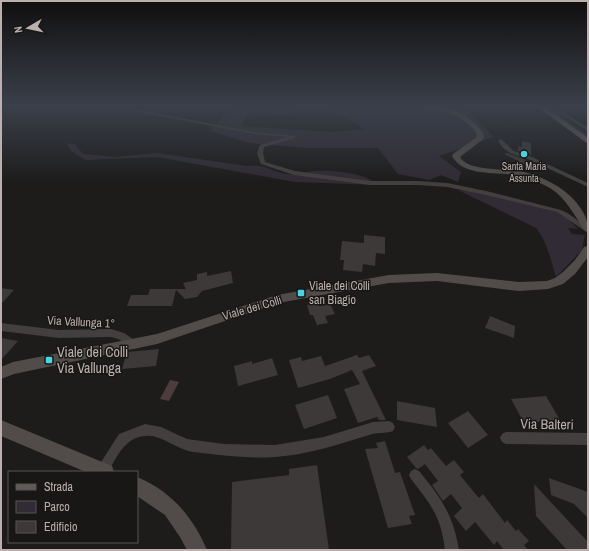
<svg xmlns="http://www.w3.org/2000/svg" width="589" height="551" viewBox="0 0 589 551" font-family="'Archivo Narrow',sans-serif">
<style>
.green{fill:#302b34}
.water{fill:#4d3c3e}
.building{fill:#3c3938}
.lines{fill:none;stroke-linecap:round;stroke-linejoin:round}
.minor{fill:#433f3e;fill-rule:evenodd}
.secondary{fill:#514c4a;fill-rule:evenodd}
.primary{fill:#605a58;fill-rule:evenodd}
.poi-dot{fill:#4bd3e4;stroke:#181716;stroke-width:1.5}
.labels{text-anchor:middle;stroke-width:3;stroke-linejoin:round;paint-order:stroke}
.far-poi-label{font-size:10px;fill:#bbb0ae;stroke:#181716}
.poi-label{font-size:12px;fill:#bbb0ae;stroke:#181716;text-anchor:start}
.street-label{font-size:12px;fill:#bbb0ae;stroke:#181716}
.near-poi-label{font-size:14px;fill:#bbb0ae;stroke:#181716;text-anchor:start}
.near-street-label{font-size:14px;fill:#bbb0ae;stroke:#181716}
</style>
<rect width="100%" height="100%" fill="#1d1c1b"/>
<path class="green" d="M 195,105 L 294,105 L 292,108 L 300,113 L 282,114 L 247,113 L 242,126 L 334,132 L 363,129 L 358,124 L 318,107 L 303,105 L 448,105 L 469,112 L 494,137 L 439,156 L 461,172 L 458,182 L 441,175 L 429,180 L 398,174 L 378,148 L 308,148 L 249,143 L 210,131 L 228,111 Z
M 542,105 L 547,105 L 568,118 L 565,119 L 588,135 L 588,140 Z
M 67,143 L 75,144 L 83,154 L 116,157 L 157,153 L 247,166 C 264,163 273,173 289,174 C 297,175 306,172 314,171 C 335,170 362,172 379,185 L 295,182 L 157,157 L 85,160 L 71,151 Z
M 458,190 L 480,192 L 562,213 L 578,229 L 568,228 L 572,234 L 585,235 L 582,250 L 556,277 C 551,261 547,241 536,228 Z"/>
<path class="water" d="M 170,380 L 179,382 L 169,401 L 160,399 Z"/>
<path class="building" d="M 522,141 L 531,143 L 531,155 L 516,150 L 519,149 L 518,146 L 522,147 Z
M 507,153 L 529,161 L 527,165 L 516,163 L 516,160 L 504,154 Z
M 364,235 L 385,237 L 385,254 L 376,253 L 375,266 L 363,264 L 362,272 L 343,270 L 344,260 L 340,260 L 342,241 L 364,243 Z
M 231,271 L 233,283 L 202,291 L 197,297 L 185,299 L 176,290 L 172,306 L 127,306 L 131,295 L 148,295 L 150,289 L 186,289 L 183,283 L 197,280 L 197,274 L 207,272 L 207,276 Z
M 1,288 L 14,290 L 1,304 Z
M 318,303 L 319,306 L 330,304 L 335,314 L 325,316 L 328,323 L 317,325 L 313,315 L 310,315 L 307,305 Z
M 490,316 L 515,326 L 514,338 L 485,328 Z
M 1,338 L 18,341 L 1,360 Z
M 159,349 L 156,366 L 122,369 L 127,352 Z
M 357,355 L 359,358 L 369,355 L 376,366 L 362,371 L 386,420 L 379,420 L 377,417 L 358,423 L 344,389 L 360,384 L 352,370 L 330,379 L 298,388 L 289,360 L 301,357 L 302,361 L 321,356 L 325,366 Z
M 272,358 L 278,375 L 238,386 L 234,366 L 252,361 L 252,364 Z
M 328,395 L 337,418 L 304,429 L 295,405 Z
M 546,396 L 560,420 L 524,423 L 511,399 Z
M 397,401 L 435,408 L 437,427 L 397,420 Z
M 468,411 L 488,435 L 468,448 L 448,423 Z
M 385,441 L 395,473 L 400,472 L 415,515 L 409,516 L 412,524 L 388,528 L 365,449 L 378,448 L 376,443 Z
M 424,445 L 428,450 L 431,448 L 446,466 L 454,460 L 464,472 L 460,475 L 473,491 L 479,498 L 483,494 L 505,523 L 507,520 L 516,531 L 518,529 L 529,541 L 524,545 L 528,550 L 504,550 L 497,541 L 494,545 L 475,522 L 466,531 L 454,516 L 462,508 L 451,494 L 443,501 L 432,485 L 438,481 L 425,464 L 418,469 L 416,468 L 407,457 Z
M 317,465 L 329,550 L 231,550 L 232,482 L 289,475 L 289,469 Z
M 549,478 L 588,492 L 588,518 L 574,504 L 551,495 Z
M 534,484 L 588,542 L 588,550 L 567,550 L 536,516 Z"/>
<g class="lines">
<path class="minor" d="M 547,105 L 552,105 L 588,128 L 588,131 Z
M 135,109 L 254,132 L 295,136 L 295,138 L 264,147 L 263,153 L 265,162 L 295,171 L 370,181 L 418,181 L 447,183 L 486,191 L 561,210 L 569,214 L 588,228 L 588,233 L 557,212 L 486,195 L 447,187 L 418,185 L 370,185 L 294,175 L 261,164 L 257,153 L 260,145 L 287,137 L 254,134 L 133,111 L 133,110 Z
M 501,139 L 514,151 L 532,157 L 588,183 L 588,187 L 528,159 L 510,153 L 503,148 L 498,141 Z
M 1,323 L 59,330 L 111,329 L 124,333 L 137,342 L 139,345 L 137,348 L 134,349 L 118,339 L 111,337 L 59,338 L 1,331 Z
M 389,421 L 393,423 L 395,427 L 393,431 C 385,434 377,432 369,435 C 339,444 307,455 275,457 C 248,459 220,455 193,452 C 177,450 161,434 145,436 C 125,437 117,457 108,472 L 97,472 L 96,470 L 119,434 L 145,424 L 161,427 L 187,439 L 224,444 L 275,445 L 324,437 L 373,422 Z
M 506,432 L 588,433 L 588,445 L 506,444 L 502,442 L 500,438 L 502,434 Z
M 415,469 L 419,471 C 441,498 453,514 459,550 L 445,550 C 441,516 431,505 411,479 L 409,475 L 411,471 Z"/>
<path class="secondary" d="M 352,105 L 386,105 L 383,107 L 355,107 Z
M 396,105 C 424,105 451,103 473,122 C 478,126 483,130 484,137 L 482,140 L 460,157 C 468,172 508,168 524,172 C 543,177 562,186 576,202 C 584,213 588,218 588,232 L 585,231 C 574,215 567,199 550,188 C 541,183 531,179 521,176 C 500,171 464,178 452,156 L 453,154 L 477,137 C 477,131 473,128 468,124 C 449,107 423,108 399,107 Z
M 588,246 L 588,257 L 575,274 L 563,284 L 548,289 L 519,291 L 437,281 L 389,283 L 278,303 L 157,344 L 14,374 L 1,379 L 1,367 L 13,362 L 157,334 L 277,295 L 389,275 L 437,273 L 519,282 L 547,281 L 555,278 L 563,272 L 575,260 L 584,247 Z
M 1,420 L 112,466 L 114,472 L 86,472 L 1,436 Z
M 137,477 C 171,491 193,517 207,550 L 187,550 L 180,537 L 165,515 L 137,496 Z"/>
<path class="primary" d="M 535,105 L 542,105 L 588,138 L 588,144 Z"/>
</g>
<linearGradient id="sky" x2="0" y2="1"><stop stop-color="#100f0f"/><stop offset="0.58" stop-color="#3a404a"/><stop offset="1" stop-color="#3a404a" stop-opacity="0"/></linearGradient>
<rect width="589" height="182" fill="url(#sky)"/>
<g class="poi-dot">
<circle cx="524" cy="154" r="4"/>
<rect x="297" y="289" width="8" height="8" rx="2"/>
<rect x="45" y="356" width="8" height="8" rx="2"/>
</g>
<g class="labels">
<g class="far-poi-label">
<text x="524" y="170">Santa Maria<tspan x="524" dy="12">Assunta</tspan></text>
</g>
<g class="poi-label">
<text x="309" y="290">Viale dei Colli<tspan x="309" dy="14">san Biagio</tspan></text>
</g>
<g class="street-label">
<text transform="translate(252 308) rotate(-16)" y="4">Viale dei Colli</text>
<text transform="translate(81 322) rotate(3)" y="4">Via Vallunga 1°</text>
</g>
<g class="near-poi-label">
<text x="57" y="357">Viale dei Colli<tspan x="57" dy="16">Via Vallunga</tspan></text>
</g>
<g class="near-street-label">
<text transform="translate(547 424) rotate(1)" y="5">Via Balteri</text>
</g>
</g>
<rect width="589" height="551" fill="none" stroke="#bbb0ae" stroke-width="4"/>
<rect x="8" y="471" width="130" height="72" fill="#181716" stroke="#595453"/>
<rect x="16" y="484" width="20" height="6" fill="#605a58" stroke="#595453"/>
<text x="44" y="491" font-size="12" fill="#bbb0ae">Strada</text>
<rect x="16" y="501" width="20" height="12" fill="#302b34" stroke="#595453"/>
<text x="44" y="511" font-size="12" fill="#bbb0ae">Parco</text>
<rect x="16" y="521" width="20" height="12" fill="#3c3938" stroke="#595453"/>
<text x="44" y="531" font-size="12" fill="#bbb0ae">Edificio</text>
<g transform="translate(28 28) rotate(261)" stroke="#181716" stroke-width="3" paint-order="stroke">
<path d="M0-3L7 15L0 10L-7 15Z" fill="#bbb0ae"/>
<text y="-6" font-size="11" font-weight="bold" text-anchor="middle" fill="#bbb0ae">N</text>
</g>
</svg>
